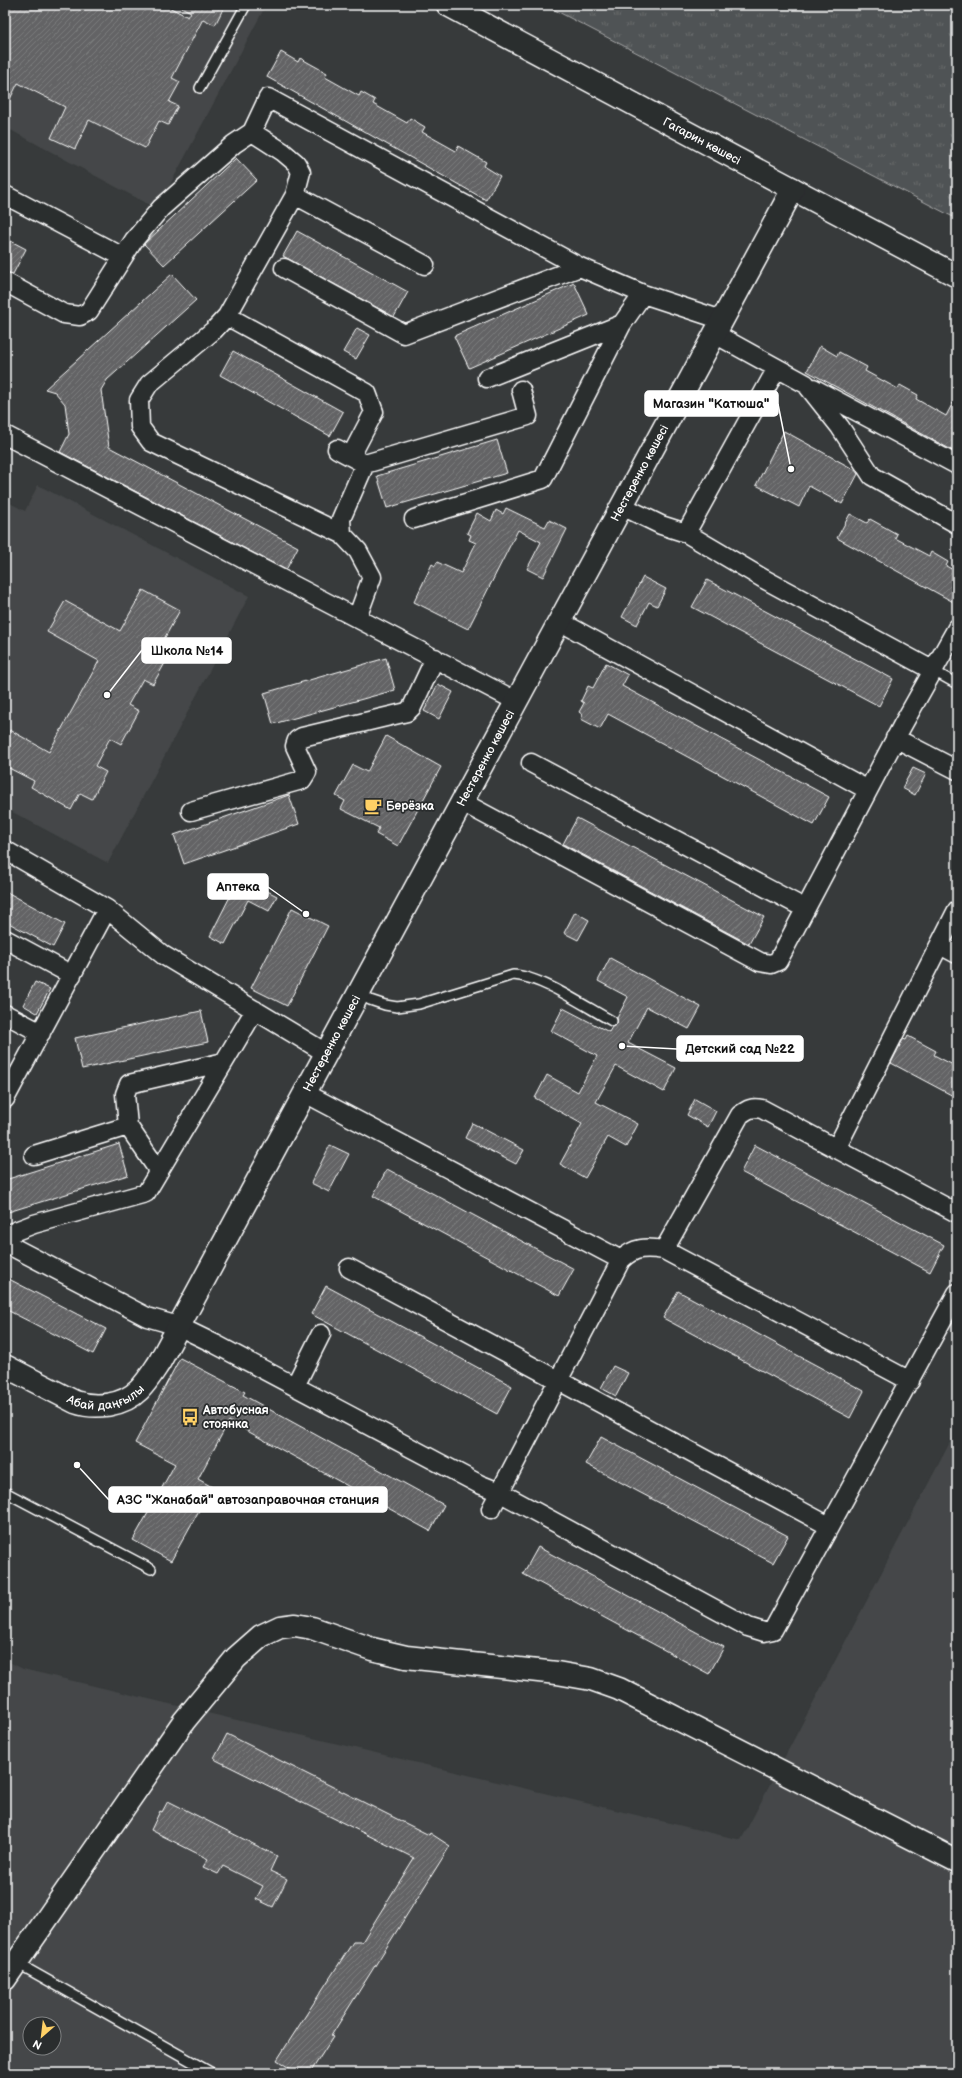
<svg xmlns="http://www.w3.org/2000/svg" width="962" height="2078" viewBox="0 0 962 2078" font-family="'Balsamiq Sans',sans-serif">
<style>
.built{fill:#444748;fill-rule:evenodd}
.park{fill:url(#park-tufts);stroke:#a8a9aa}
.building{fill:url(#building-hatch);stroke:#fff}
.lines{fill:none;stroke-linecap:round;stroke-linejoin:round}
.service-casing{stroke:#fff;stroke-width:12}
.minor-casing{stroke:#fff;stroke-width:21}
.tertiary-casing{stroke:#fff;stroke-width:25}
.secondary-casing{stroke:#fff;stroke-width:25}
.service{stroke:#2a2d2e;stroke-width:9}
.minor{stroke:#2a2d2e;stroke-width:18}
.tertiary{stroke:#2a2d2e;stroke-width:22}
.secondary{stroke:#2a2d2e;stroke-width:22}
.labels{text-anchor:middle;stroke-width:3.5;stroke-linejoin:round;paint-order:stroke}
.street-label{font-size:12px;fill:#fff;stroke:#2a2d2e}
.poi-label{font-size:12px;font-weight:bold;fill:#fff;stroke:#2a2d2e;text-anchor:start}
.leader{fill:none;stroke:#fff;stroke-width:1.5}
.callout-dot{fill:#fff;stroke:#2a2d2e;stroke-width:1.5}
.callout{fill:#fff;stroke:#fff;stroke-width:1.5}
.callout-label{font-size:13px;text-anchor:middle;font-weight:bold;fill:#111}
</style>
<defs>
<pattern id="park-tufts" width="24" height="20" patternUnits="userSpaceOnUse"><rect width="24" height="20" fill="#505354"/><path d="M3 7l-1-3M5 7V3M7 7l1-3M15 17l-1-3M17 17v-4M19 17l1-3" fill="none" stroke="#6a6d6e"/></pattern>
<pattern id="building-hatch" width="6" height="6" patternUnits="userSpaceOnUse"><rect width="6" height="6" fill="#636465"/><path d="M-1 1l2-2M0 6l6-6M5 7l2-2" fill="none" stroke="#7a7b7c"/></pattern>
</defs>
<rect width="100%" height="100%" fill="#373a3b"/>
<filter id="ink" filterUnits="userSpaceOnUse"><feTurbulence type="fractalNoise" baseFrequency=".025" numOctaves="2"/><feDisplacementMap in="SourceGraphic" scale="8" xChannelSelector="R" yChannelSelector="G"/><feConvolveMatrix kernelMatrix="1 2 1 2 8 2 1 2 1" color-interpolation-filters="sRGB"/></filter>
<g filter="url(#ink)">
<path class="built" d="M 5,5 L 261,5 L 265,7 L 157,209 L 5,127 Z
M 38,485 L 249,596 L 108,863 L 5,808 L 5,508 L 8,502 L 25,511 Z
M 957,1429 L 957,2073 L 5,2073 L 5,1660 L 23,1669 L 741,1840 ZM 30,2024 L 54,2024 L 54,2048 L 30,2048 Z"/>
<path class="park" d="M 545,5 L 957,5 L 957,219 Z"/>
<path class="building" d="M 5,5 L 165,5 L 188,17 L 191,12 L 177,5 L 225,5 L 215,25 L 203,19 L 172,78 L 180,82 L 169,102 L 178,106 L 168,125 L 159,121 L 145,148 L 89,120 L 75,149 L 51,138 L 65,107 L 18,83 L 5,109 Z
M 281,52 L 298,62 L 300,58 L 327,73 L 325,77 L 359,96 L 361,92 L 375,100 L 373,104 L 407,123 L 410,118 L 425,127 L 422,132 L 456,151 L 458,146 L 486,162 L 484,166 L 500,176 L 486,200 L 267,77 Z
M 236,158 L 257,180 L 164,265 L 144,244 Z
M 297,231 L 408,292 L 394,317 L 283,256 Z
M 5,238 L 26,249 L 13,274 L 5,272 Z
M 172,274 L 196,300 L 107,380 L 101,390 L 109,447 L 298,547 L 286,570 L 60,452 L 69,434 L 65,404 L 55,392 L 45,389 Z
M 574,283 L 589,315 L 469,368 L 454,336 Z
M 357,328 L 370,335 L 356,359 L 343,352 Z
M 820,346 L 837,356 L 839,352 L 867,367 L 865,371 L 898,389 L 900,385 L 918,395 L 916,399 L 946,416 L 957,395 L 957,453 L 807,371 Z
M 233,351 L 343,412 L 330,436 L 220,375 Z
M 784,431 L 855,470 L 858,474 L 842,504 L 809,486 L 799,507 L 756,485 Z
M 497,440 L 507,473 L 387,508 L 377,476 Z
M 506,508 L 545,527 L 549,520 L 567,529 L 543,577 L 527,569 L 541,542 L 518,530 L 468,629 L 414,602 L 432,564 L 435,566 L 437,562 L 461,573 L 476,543 L 469,540 L 471,535 L 467,533 L 477,513 L 491,521 L 496,510 L 503,514 Z
M 850,514 L 867,523 L 870,519 L 897,534 L 895,538 L 929,556 L 931,552 L 948,562 L 946,566 L 957,572 L 957,604 L 837,538 Z
M 643,577 L 666,589 L 657,606 L 649,602 L 637,625 L 622,617 Z
M 707,580 L 893,679 L 879,706 L 692,607 Z
M 143,590 L 180,610 L 158,650 L 169,656 L 153,684 L 143,679 L 128,705 L 139,711 L 121,744 L 110,738 L 95,766 L 106,772 L 92,799 L 80,793 L 71,810 L 31,787 L 34,781 L 5,766 L 5,740 L 10,730 L 49,752 L 99,661 L 47,632 L 65,601 L 120,631 Z
M 386,658 L 395,690 L 273,724 L 264,693 Z
M 606,663 L 628,675 L 622,686 L 829,797 L 814,825 L 608,714 L 600,729 L 581,719 L 583,715 L 579,712 L 584,703 L 581,701 L 588,686 L 593,688 Z
M 438,684 L 453,692 L 439,719 L 424,711 Z
M 386,736 L 441,767 L 398,846 L 376,834 L 379,828 L 341,809 L 345,801 L 336,796 L 353,765 L 367,772 Z
M 913,768 L 926,774 L 915,795 L 902,788 Z
M 289,795 L 299,824 L 184,864 L 174,835 Z
M 577,818 L 764,917 L 749,944 L 563,844 Z
M 240,877 L 277,896 L 269,911 L 248,900 L 225,944 L 210,936 Z
M 5,891 L 65,924 L 53,947 L 5,921 Z
M 292,908 L 328,926 L 287,1006 L 251,988 Z
M 575,912 L 589,920 L 578,940 L 564,933 Z
M 610,958 L 701,1007 L 689,1029 L 647,1007 L 628,1043 L 676,1068 L 664,1092 L 616,1066 L 596,1102 L 638,1124 L 626,1147 L 608,1137 L 585,1178 L 560,1164 L 582,1124 L 535,1098 L 547,1075 L 578,1092 L 597,1056 L 551,1031 L 563,1008 L 609,1032 L 612,1027 L 617,1024 L 617,1018 L 628,997 L 598,981 Z
M 35,982 L 50,989 L 37,1013 L 23,1005 Z
M 201,1011 L 208,1042 L 82,1069 L 75,1038 Z
M 908,1036 L 936,1051 L 934,1055 L 957,1067 L 957,1098 L 891,1063 L 903,1039 L 906,1040 Z
M 695,1099 L 716,1111 L 708,1127 L 687,1115 Z
M 472,1123 L 524,1150 L 516,1164 L 465,1138 Z
M 119,1144 L 128,1175 L 5,1213 L 5,1180 Z
M 330,1145 L 349,1154 L 329,1192 L 311,1183 Z
M 755,1145 L 944,1245 L 930,1272 L 741,1172 Z
M 387,1169 L 574,1269 L 559,1296 L 373,1196 Z
M 5,1277 L 106,1329 L 93,1354 L 5,1309 Z
M 326,1286 L 512,1386 L 497,1414 L 311,1314 Z
M 678,1291 L 864,1391 L 850,1418 L 663,1318 Z
M 180,1358 L 245,1392 L 243,1395 L 444,1505 L 430,1531 L 229,1421 L 198,1479 L 212,1487 L 171,1561 L 133,1540 L 175,1464 L 135,1443 Z
M 613,1366 L 628,1373 L 616,1396 L 601,1388 Z
M 601,1437 L 788,1536 L 773,1563 L 586,1464 Z
M 538,1547 L 724,1647 L 709,1674 L 523,1574 Z
M 227,1734 L 429,1835 L 430,1833 L 450,1846 L 331,2036 L 333,2037 L 310,2073 L 297,2073 L 277,2060 L 353,1942 L 362,1942 L 414,1858 L 214,1759 Z
M 168,1801 L 277,1856 L 270,1871 L 287,1879 L 273,1907 L 256,1899 L 263,1886 L 223,1866 L 218,1874 L 203,1867 L 208,1859 L 151,1830 L 160,1811 L 162,1812 Z"/>
<g class="lines">
<g class="service-casing">
<path id="service" d="M 200,88 L 246,5
M 932,670 L 957,684
M 359,992 L 370,1000 L 385,1005 L 397,1007 L 419,1004 L 513,975 C 541,976 586,1007 612,1021
M 5,1492 L 151,1569
M 17,1963 L 212,2073"/>
</g>
<g class="minor-casing">
<path id="minor" d="M 252,132 L 283,152 L 296,163 L 301,172 L 295,195 L 227,316 L 214,330 L 149,384 L 139,400 L 140,427 L 151,442 L 342,534
M 5,195 L 123,257
M 295,195 L 425,265
M 284,268 L 404,334 L 580,267
M 5,282 L 64,314 L 80,316 L 89,311 L 134,240 L 161,208 L 234,144 L 252,132 L 268,98 L 580,267 L 643,294 L 722,320
M 227,316 L 367,393 L 374,412 L 351,456
M 715,334 L 806,384 L 840,427 L 872,476 L 957,524
M 487,378 L 622,324
M 813,388 L 957,465
M 5,435 L 516,701
M 337,449 L 365,464 L 528,416 L 521,390
M 622,506 L 661,525 L 686,533 L 764,579 L 932,670
M 414,519 L 543,479 L 622,324 L 643,294
M 686,533 L 777,368
M 357,618 L 372,577 L 358,551 L 342,534 L 341,519 L 365,464
M 559,621 L 868,790
M 895,738 L 957,770
M 531,763 L 804,908
M 462,802 L 760,962 L 771,964 L 778,961 L 902,726 L 957,628
M 191,811 L 302,780 L 307,772 L 295,746 L 297,740 L 302,737 L 407,712 L 412,707 L 435,658
M 5,850 L 107,909 L 163,955 L 326,1053
M 5,939 L 72,975
M 940,945 L 957,954
M 5,1014 L 41,1033
M 305,1093 L 621,1260
M 5,1099 L 107,909
M 836,1149 L 957,910
M 34,1155 L 128,1126
M 157,1173 L 156,1167 L 128,1126 L 125,1094 L 129,1084 L 224,1062
M 5,1235 L 34,1224 L 146,1193 L 255,1010
M 5,1243 L 147,1317 L 178,1326 L 215,1344 L 479,1484 L 499,1492 L 748,1627 L 764,1632 L 773,1630 L 957,1293
M 664,1250 L 910,1381
M 349,1268 L 829,1526
M 295,1386 L 321,1334
M 491,1509 L 621,1260 C 634,1247 646,1247 664,1250 L 740,1115 C 748,1109 752,1107 762,1109 L 957,1213"/>
</g>
<g class="tertiary-casing">
<path id="tertiary" d="M 793,189 L 957,276
M 5,1979 L 184,1721 L 236,1658 L 261,1636 L 280,1627 L 295,1625 L 312,1628 L 372,1649 L 406,1657 L 557,1673 L 591,1679 L 619,1689 L 957,1861"/>
</g>
<g class="secondary-casing">
<g id="secondary">
<path id="s1" d="M 5,1366 L 75,1402 C 95,1409 123,1406 139,1390 C 147,1382 153,1372 159,1363 L 793,189 L 448,5"/>
</g>
</g>
<use href="#service" class="service"/>
<use href="#minor" class="minor"/>
<use href="#tertiary" class="tertiary"/>
<use href="#secondary" class="secondary"/>
</g>
</g>
<defs>
<g id="cafe-bare" transform="scale(1.38)"><path d="M-5.5-4.5H6V0H3Q3 3.5 0 3.5H-2.5Q-5.5 3.5-5.5 0ZM3-3.2v2h1.7v-2ZM-6 4.5H4V6H-6Z" fill="#ffd166" stroke="#2a2d2e" stroke-width="2.5" paint-order="stroke"/></g>
<g id="bus-bare" transform="scale(1.38)"><path d="M-5-6H5V4H4V6H2V4H-2V6H-4V4H-5ZM-3.5-4V0h7V-4ZM-3.5 1.2v1.5H-2V1.2ZM2 1.2v1.5H3.5V1.2Z" fill="#ffd166" stroke="#2a2d2e" stroke-width="2.5" paint-order="stroke"/></g>
</defs>
<g fill-rule="evenodd">
<use href="#cafe-bare" x="373" y="806"/>
<use href="#bus-bare" x="190" y="1417"/>
</g>
<g class="labels">
<g class="street-label">
<text transform="translate(702 141) rotate(28)" y="4">Гагарин көшесі</text>
<text dy="4" stroke="none"><textPath href="#s1" startOffset="1192">Нестеренко көшесі</textPath></text>
<text dy="4" stroke="none"><textPath href="#s1" startOffset="868">Нестеренко көшесі</textPath></text>
<text dy="4" stroke="none"><textPath href="#s1" startOffset="544">Нестеренко көшесі</textPath></text>
<text dy="4" stroke="none"><textPath href="#s1" startOffset="111">Абай даңғылы</textPath></text>
</g>
<g class="poi-label">
<text x="386" y="810">Берёзка</text>
<text x="203" y="1414">Автобусная<tspan x="203" dy="14">стоянка</tspan></text>
</g>
</g>
<path class="leader" d="M791 469L778 404M107 695L142 650M306 914L268 887M622 1046L677 1049M77 1465L109 1500"/>
<g class="callout-dot">
<circle cx="791" cy="469" r="4"/>
<circle cx="107" cy="695" r="4"/>
<circle cx="306" cy="914" r="4"/>
<circle cx="622" cy="1046" r="4"/>
<circle cx="77" cy="1465" r="4"/>
</g>
<g class="callout">
<rect x="645" y="391" width="133" height="25" rx="4"/>
<rect x="142" y="638" width="89" height="25" rx="4"/>
<rect x="208" y="874" width="60" height="25" rx="4"/>
<rect x="677" y="1036" width="126" height="25" rx="4"/>
<rect x="109" y="1487" width="278" height="25" rx="4"/>
</g>
<g class="callout-label">
<text x="711" y="408">Магазин "Катюша"</text>
<text x="187" y="655">Школа №14</text>
<text x="238" y="891">Аптека</text>
<text x="740" y="1053">Детский сад №22</text>
<text x="248" y="1504">АЗС "Жанабай" автозаправочная станция</text>
</g>
<rect width="962" height="2078" fill="none" stroke="#2a2d2e" stroke-width="20"/>
<rect x="10" y="10" width="942" height="2058" fill="none" stroke="#fff" stroke-width="1.5" filter="url(#ink)"/>
<g transform="translate(42 2036) rotate(208)"><circle r="19" fill="#2a2d2e" stroke="#7f8182"/>
<path d="M0-3L7 15L0 10L-7 15Z" fill="#ffd166"/>
<text y="-6" font-size="11" font-weight="bold" text-anchor="middle" fill="#ffffff">N</text>
</g>
</svg>
